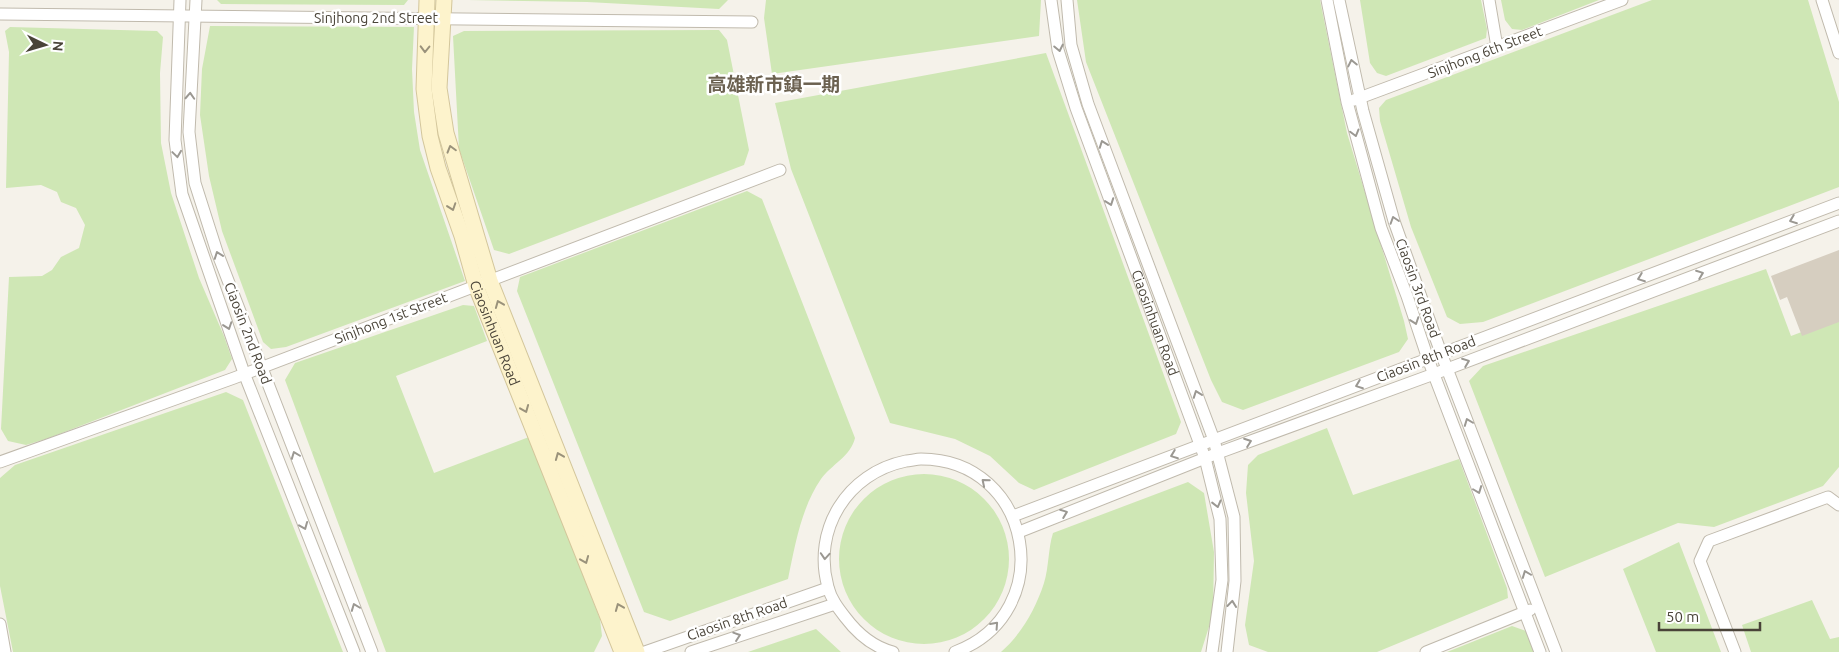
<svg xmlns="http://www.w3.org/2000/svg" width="1839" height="652" viewBox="0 0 1839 652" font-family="Ubuntu,'Noto Sans TC',sans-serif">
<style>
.green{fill:#cfe7b5}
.building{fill:#d6cec0}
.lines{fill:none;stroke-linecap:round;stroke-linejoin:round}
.street-casing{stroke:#c0baad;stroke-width:13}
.secondary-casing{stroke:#d3c69b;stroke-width:17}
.street{stroke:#fff;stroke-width:11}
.secondary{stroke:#fdf3cc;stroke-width:15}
.oneway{stroke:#9b9892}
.oneway2{stroke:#9a927b}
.labels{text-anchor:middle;stroke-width:5;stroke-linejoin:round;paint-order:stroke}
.street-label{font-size:14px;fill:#494338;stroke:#fff}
.district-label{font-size:19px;font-weight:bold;fill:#6b6150;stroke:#fff}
</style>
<rect width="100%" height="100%" fill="#f5f2ea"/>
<path class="green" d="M 217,0 L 408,0 L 404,5 L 221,4 Z
M 468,0 L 728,0 L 719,9 L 587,2 Z
M 766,0 L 1041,0 L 1039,36 L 772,74 L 764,18 Z
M 1077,0 L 1320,0 L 1347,133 L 1404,321 L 1408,339 L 1399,352 L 1243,410 L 1222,402 L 1211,380 L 1086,62 Z
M 1360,0 L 1481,0 L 1487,29 L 1486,38 L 1386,76 L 1377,73 L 1370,63 Z
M 1501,0 L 1599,0 L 1522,30 L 1512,29 L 1505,20 Z
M 1652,0 L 1808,0 L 1839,102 L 1839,187 L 1483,322 L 1460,324 L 1447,317 L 1411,227 L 1380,121 L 1379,108 L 1386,100 Z
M 210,26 L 414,27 L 412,69 L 414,112 L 420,150 L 465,281 L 286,347 L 271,349 L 263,342 L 222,231 L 209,176 L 200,115 L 202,69 Z
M 10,27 L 157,31 L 163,37 L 160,73 L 161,143 L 171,193 L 199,278 L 224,336 L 232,359 L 225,370 L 49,438 L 26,445 L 8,441 L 1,429 L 9,277 L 42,276 L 52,270 L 61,257 L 79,248 L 85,225 L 76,208 L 61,202 L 57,192 L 41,185 L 6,188 L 9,52 L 5,31 Z
M 719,30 L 727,40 L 749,150 L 744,165 L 509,254 L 494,250 L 459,149 L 453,36 L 464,31 Z
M 1046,53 L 1181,422 L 1176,434 L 1034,490 L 1019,483 L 990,456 L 955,439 L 890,423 L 791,169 L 775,103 Z
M 747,191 L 762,199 L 855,438 C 851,456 831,465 821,479 C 801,508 795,546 788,579 L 670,621 L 644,612 L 517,291 L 520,277 Z
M 1766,269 L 1791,336 L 1839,318 L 1839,467 L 1823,486 L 1714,527 L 1678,523 L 1545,577 L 1469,381 L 1483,366 Z
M 463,305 L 474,306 L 487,341 L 396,376 L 434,473 L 529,437 L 600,619 L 602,636 L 594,652 L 386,652 L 285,380 L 295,363 Z
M 226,392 L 243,400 L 343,652 L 13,652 L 0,586 L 0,478 L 15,465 Z
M 1327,428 L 1353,495 L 1459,459 L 1507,588 L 1508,598 L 1377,652 L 1268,652 L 1249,645 L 1245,625 L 1254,561 L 1246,493 L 1248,465 L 1258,455 Z
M839 559a85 85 0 1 1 170 0a85 85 0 1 1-170 0Z
M 1188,482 L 1204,493 L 1214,552 L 1213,614 L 1201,652 L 1001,652 C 1021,635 1036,608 1044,583 C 1049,567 1048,549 1053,533 Z
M 1679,542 L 1721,652 L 1656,652 L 1623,569 Z
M 1812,600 L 1830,639 L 1839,637 L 1839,652 L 1751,652 L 1742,625 Z
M 1512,626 L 1526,631 L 1534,652 L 1447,652 Z
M 816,629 L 841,652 L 748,652 Z"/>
<path class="building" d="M 1839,250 L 1839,322 L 1802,336 L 1787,297 L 1780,300 L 1771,276 Z"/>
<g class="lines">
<g class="street-casing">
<g id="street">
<path d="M 180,0 L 175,140 L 182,194 L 244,373 L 354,652"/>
<path d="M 196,0 L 189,132 L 195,183 L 217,252 L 372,652"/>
<path id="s1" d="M 1051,0 L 1058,50 L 1076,108 L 1205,458 L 1220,519 L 1222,580 L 1212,652"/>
<path d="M 1067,0 L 1071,45 L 1088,104 L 1214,440 L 1234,517 L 1235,581 L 1227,652"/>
<path d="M 1327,0 L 1347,102 L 1381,228 L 1407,296 L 1428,359 L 1540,652"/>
<path d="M 1339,0 L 1363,111 L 1394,221 L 1441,353 L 1556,652"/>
<path d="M 1489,0 L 1497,47"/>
<path d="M 1822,0 L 1839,53"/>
<path d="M 0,14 L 752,22"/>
<path d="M 1354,100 L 1622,0"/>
<path d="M 0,462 L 234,378 L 780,170"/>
<path d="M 1013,516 L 1839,203"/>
<path d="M 1019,532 L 1218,453 L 1434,374 L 1839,221"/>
<path d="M 0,624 L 5,652"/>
<path d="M 645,652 L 828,588"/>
<path d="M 691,652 L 835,604"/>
<path d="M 893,652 C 873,647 857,633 845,617 C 838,608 831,599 828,587 C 812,530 847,473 906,461 C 910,461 916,459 921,459 C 1033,459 1060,613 955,652"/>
<path d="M 1426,652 L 1530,610"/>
<path d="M 1735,652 L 1700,561 L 1709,541 L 1828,497 L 1839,505"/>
</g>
</g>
<g class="secondary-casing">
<g id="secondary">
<path id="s2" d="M 427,0 L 424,89 L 430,136 L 438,168 L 462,236 L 476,286 L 622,652"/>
<path d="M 444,0 L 439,88 L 446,133 L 490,281 L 637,652"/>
</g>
</g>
<use href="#street" class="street"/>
<use href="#secondary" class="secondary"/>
</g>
<defs><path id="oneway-chevron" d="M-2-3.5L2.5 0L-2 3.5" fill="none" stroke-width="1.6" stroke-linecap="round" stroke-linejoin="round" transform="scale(1.25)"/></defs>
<g class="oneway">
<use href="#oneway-chevron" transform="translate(1059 48) rotate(78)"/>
<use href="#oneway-chevron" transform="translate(1352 63) rotate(-102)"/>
<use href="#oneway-chevron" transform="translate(190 96) rotate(-87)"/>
<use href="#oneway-chevron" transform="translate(1355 133) rotate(75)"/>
<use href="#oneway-chevron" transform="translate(1103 144) rotate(-110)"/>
<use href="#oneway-chevron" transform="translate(177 154) rotate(82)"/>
<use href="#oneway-chevron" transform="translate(1110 202) rotate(70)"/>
<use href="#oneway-chevron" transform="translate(1394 220) rotate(-108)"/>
<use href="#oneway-chevron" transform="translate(1793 220) rotate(159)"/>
<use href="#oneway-chevron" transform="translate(218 255) rotate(-110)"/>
<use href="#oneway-chevron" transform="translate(1700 274) rotate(-21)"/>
<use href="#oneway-chevron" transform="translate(1641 278) rotate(159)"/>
<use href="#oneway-chevron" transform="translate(1415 321) rotate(71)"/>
<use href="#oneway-chevron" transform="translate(228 326) rotate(71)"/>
<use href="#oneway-chevron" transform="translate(1466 362) rotate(-21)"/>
<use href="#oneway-chevron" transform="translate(1359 385) rotate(159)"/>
<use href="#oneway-chevron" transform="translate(1197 394) rotate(-110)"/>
<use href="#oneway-chevron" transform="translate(1468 422) rotate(-111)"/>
<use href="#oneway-chevron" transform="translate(1248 442) rotate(-20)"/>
<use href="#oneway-chevron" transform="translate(295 455) rotate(-111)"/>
<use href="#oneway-chevron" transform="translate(1174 455) rotate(159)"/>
<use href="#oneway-chevron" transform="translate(985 482) rotate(-140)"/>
<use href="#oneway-chevron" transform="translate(1478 490) rotate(69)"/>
<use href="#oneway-chevron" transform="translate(1217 504) rotate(76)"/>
<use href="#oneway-chevron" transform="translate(1064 513) rotate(-21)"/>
<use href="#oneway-chevron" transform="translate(304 526) rotate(68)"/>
<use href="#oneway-chevron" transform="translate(825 556) rotate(94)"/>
<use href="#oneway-chevron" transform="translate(1526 574) rotate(-111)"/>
<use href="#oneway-chevron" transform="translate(1232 604) rotate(-84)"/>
<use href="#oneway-chevron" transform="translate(355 607) rotate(-111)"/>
<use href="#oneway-chevron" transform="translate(995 625) rotate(-48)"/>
<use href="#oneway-chevron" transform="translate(737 636) rotate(-19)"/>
</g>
<g class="oneway2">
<use href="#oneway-chevron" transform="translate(425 49) rotate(91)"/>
<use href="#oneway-chevron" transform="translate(451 149) rotate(-106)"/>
<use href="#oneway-chevron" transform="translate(452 207) rotate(71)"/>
<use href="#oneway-chevron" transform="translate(499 304) rotate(-112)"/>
<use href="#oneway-chevron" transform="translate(525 409) rotate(68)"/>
<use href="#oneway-chevron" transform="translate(559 456) rotate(-112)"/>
<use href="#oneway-chevron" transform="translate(585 560) rotate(68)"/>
<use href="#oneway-chevron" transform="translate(619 607) rotate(-112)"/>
</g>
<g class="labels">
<g class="street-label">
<text x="376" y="23">Sinjhong 2nd Street</text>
<text transform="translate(1485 52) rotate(-21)" y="5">Sinjhong 6th Street</text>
<text transform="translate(1418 288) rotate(70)" y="5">Ciaosin 3rd Road</text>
<text transform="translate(391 318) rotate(-21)" y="5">Sinjhong 1st Street</text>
<text dy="5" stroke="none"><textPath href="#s1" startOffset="340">Ciaosinhuan Road</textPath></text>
<text dy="5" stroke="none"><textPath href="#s2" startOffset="344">Ciaosinhuan Road</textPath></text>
<text transform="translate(248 333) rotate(69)" y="5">Ciaosin 2nd Road</text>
<text transform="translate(1426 359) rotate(-21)" y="5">Ciaosin 8th Road</text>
<text transform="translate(737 619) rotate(-19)" y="5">Ciaosin 8th Road</text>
</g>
<g class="district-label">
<text x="774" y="91">高雄新市鎮一期</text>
</g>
</g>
<g transform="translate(45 45) rotate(95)" stroke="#ffffff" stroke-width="4" paint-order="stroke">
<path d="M0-4L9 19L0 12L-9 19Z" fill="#494338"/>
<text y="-8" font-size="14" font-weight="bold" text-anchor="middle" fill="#494338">N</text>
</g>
<path d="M1659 622v8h101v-8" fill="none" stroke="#494338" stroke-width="2.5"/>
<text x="1666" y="622" font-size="15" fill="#494338" stroke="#ffffff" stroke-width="4" paint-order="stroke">50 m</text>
</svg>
